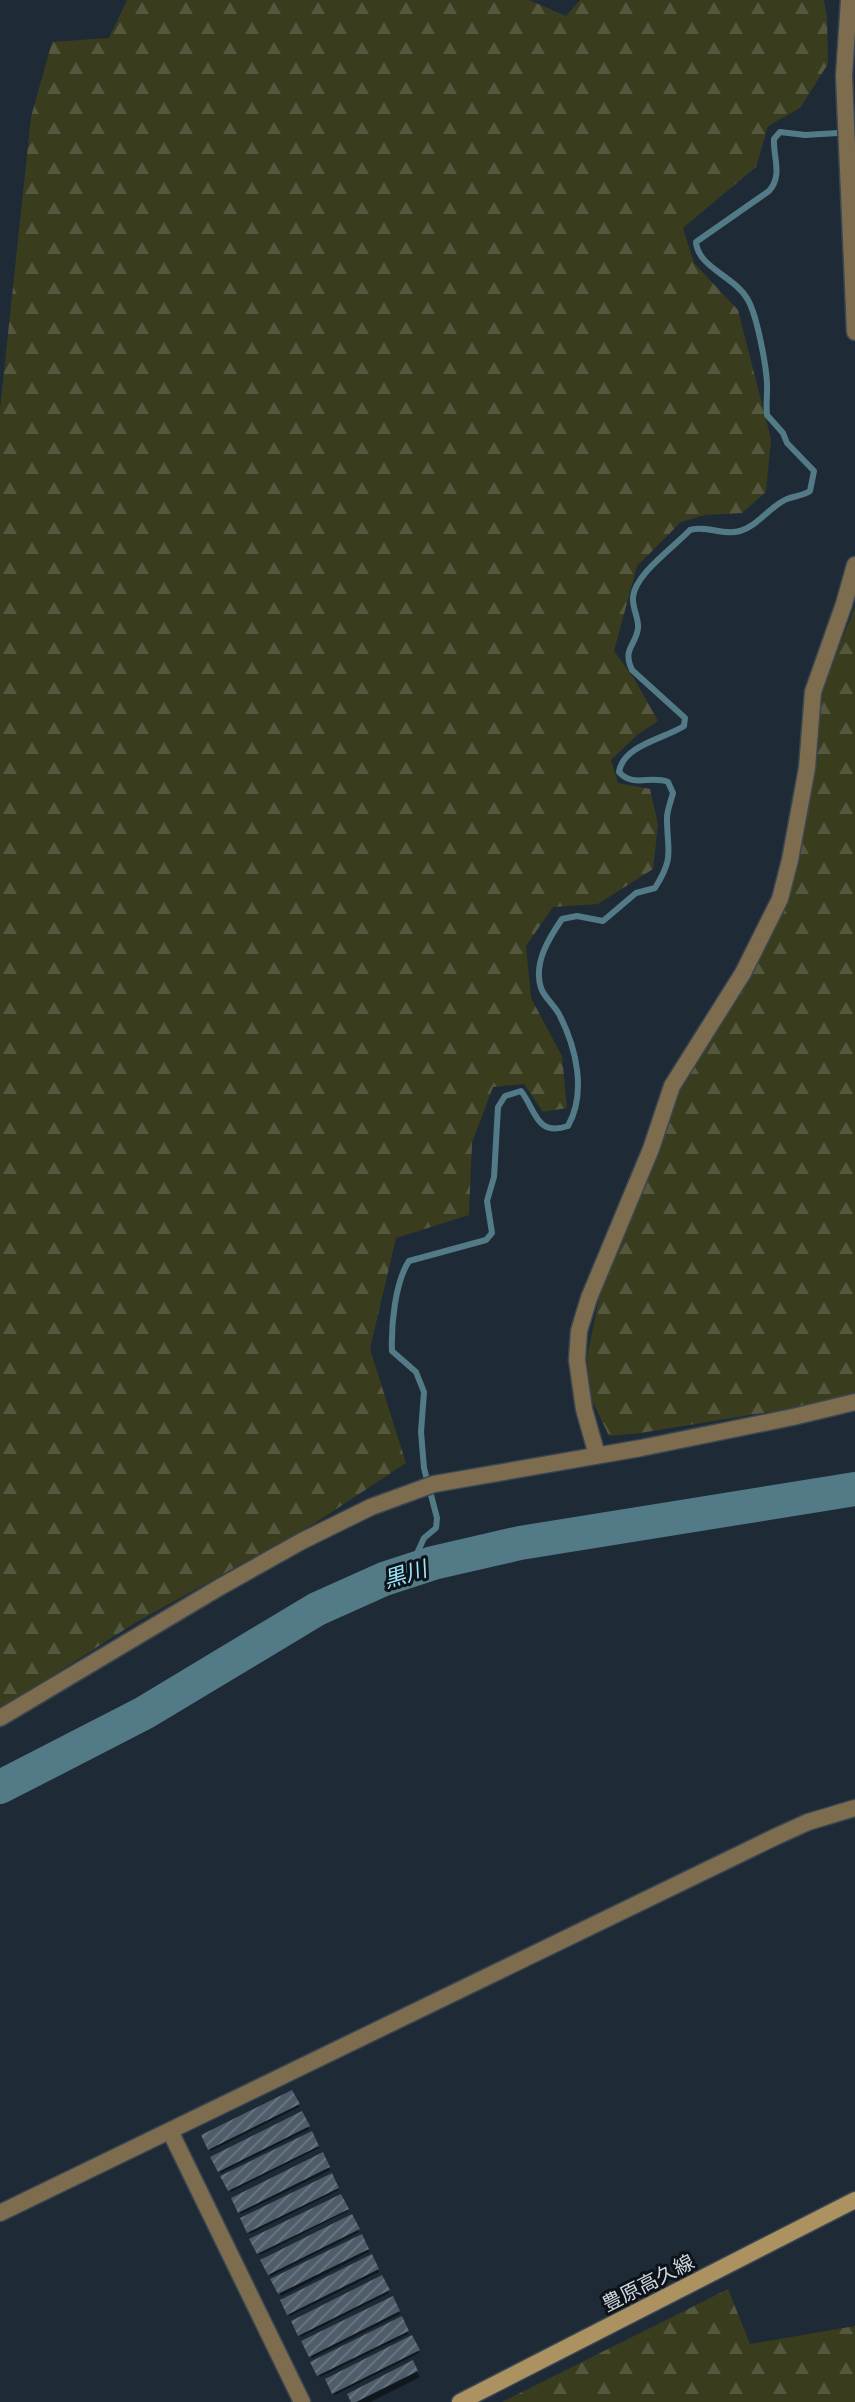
<svg xmlns="http://www.w3.org/2000/svg" width="855" height="2402" viewBox="0 0 855 2402" font-family="'Public Sans','Noto Sans JP',sans-serif">
<style>
.forest{fill:url(#forest-firs)}
.shadow{fill:#0007}
.lines{fill:none;stroke-linecap:round;stroke-linejoin:round}
.stream{stroke:#537b87;stroke-width:6}
.river{stroke:#537b87;stroke-width:34}
.building{fill:url(#building-hatch)}
.street-casing{stroke:#3a4652;stroke-width:19}
.secondary-casing{stroke:#3a4652;stroke-width:19}
.street{stroke:#7d6c4e;stroke-width:16}
.secondary{stroke:#ac9260;stroke-width:16}
.labels{text-anchor:middle;stroke-width:6;stroke-linejoin:round;paint-order:stroke}
.street-label{font-size:20px;fill:#ced6df;stroke:#0d1318}
.water-label{font-size:22px;font-style:italic;fill:#9be5fa;stroke:#0d1318}
</style>
<defs>
<pattern id="forest-firs" width="22" height="20" patternUnits="userSpaceOnUse" patternTransform="scale(2)"><rect width="22" height="20" fill="#3a3c1e"/><path d="M5 1l3.5 6h-7zM16 11l3.5 6h-7z" fill="#55573e"/></pattern>
<pattern id="building-hatch" width="6" height="6" patternUnits="userSpaceOnUse" patternTransform="scale(2)"><rect width="6" height="6" fill="#4f5d6b"/><path d="M-1 1l2-2M0 6l6-6M5 7l2-2" fill="none" stroke="#677480"/></pattern>
</defs>
<rect width="100%" height="100%" fill="#1e2b37"/>
<path class="forest" d="M 127,0 L 529,0 L 566,16 L 580,0 L 824,0 L 827,17 L 828,64 L 800,108 L 768,126 L 756,167 L 683,228 L 694,263 L 738,310 L 771,439 L 766,492 L 742,513 L 705,515 L 681,522 L 637,566 L 614,651 L 635,680 L 658,721 L 637,735 L 611,760 L 618,783 L 650,789 L 658,824 L 653,869 L 598,904 L 553,907 L 526,946 L 531,998 L 562,1056 L 567,1108 L 543,1112 L 524,1084 L 493,1087 L 472,1143 L 469,1215 L 396,1238 L 370,1349 L 406,1463 L 315,1523 L 135,1623 L 0,1709 L 0,409 L 31,117 L 52,42 L 109,38 Z
M 855,607 L 855,1398 L 640,1433 L 609,1436 L 591,1398 L 587,1357 L 600,1294 L 633,1214 L 679,1089 L 750,977 L 786,900 L 799,859 L 813,771 L 821,692 Z
M 728,2289 L 750,2344 L 855,2326 L 855,2402 L 502,2402 Z"/>
<path class="shadow" d="M 291,2092 L 299,2107 L 211,2151 L 203,2136 Z
M 301,2114 L 309,2129 L 221,2173 L 213,2158 Z
M 311,2133 L 319,2148 L 231,2192 L 223,2177 Z
M 322,2155 L 330,2170 L 241,2214 L 234,2199 Z
M 331,2175 L 339,2190 L 250,2234 L 243,2219 Z
M 340,2196 L 348,2211 L 260,2255 L 252,2240 Z
M 351,2217 L 359,2232 L 271,2276 L 263,2261 Z
M 361,2237 L 369,2252 L 281,2296 L 273,2280 Z
M 371,2257 L 379,2272 L 290,2316 L 283,2301 Z
M 382,2278 L 389,2293 L 301,2337 L 294,2322 Z
M 392,2299 L 400,2314 L 312,2358 L 304,2342 Z
M 401,2319 L 408,2334 L 320,2377 L 313,2362 Z
M 412,2338 L 419,2353 L 335,2395 L 328,2380 Z
M 412,2363 L 420,2377 L 370,2402 L 353,2402 Z"/>
<g class="lines">
<path class="stream" d="M 409,1571 L 424,1538 L 436,1528 L 437,1518 L 424,1468 L 421,1432 L 424,1392 L 416,1372 L 392,1351 C 391,1326 395,1282 409,1261 L 486,1240 L 492,1233 L 487,1201 L 494,1177 L 498,1107 L 505,1096 L 521,1091 C 536,1110 536,1137 568,1126 C 587,1092 576,1047 559,1014 C 554,1005 544,997 541,988 C 533,963 549,938 562,919 L 577,916 L 603,921 L 636,893 L 655,888 C 675,856 667,852 667,818 C 667,810 671,801 673,793 L 668,782 C 651,775 633,788 619,772 C 623,745 664,739 684,726 L 685,718 L 632,670 C 622,648 636,646 638,628 C 639,618 632,608 633,597 C 635,574 674,547 690,530 C 707,525 723,536 740,531 C 758,526 770,506 787,499 C 795,496 802,496 810,491 L 814,471 L 787,443 L 783,433 L 767,415 C 766,406 767,399 767,391 C 768,371 757,316 748,300 C 735,276 698,268 696,242 L 769,191 C 783,175 773,158 774,139 L 780,132 L 805,135 L 855,132"/>
<path class="river" d="M 0,1787 L 144,1713 L 317,1609 L 384,1579 L 433,1563 L 520,1543 L 855,1489"/>
</g>
<path class="building" d="M 292,2090 L 300,2104 L 208,2150 L 201,2135 Z
M 302,2111 L 310,2126 L 218,2172 L 210,2157 Z
M 312,2131 L 319,2146 L 228,2191 L 220,2176 Z
M 323,2152 L 330,2167 L 238,2213 L 231,2198 Z
M 332,2173 L 339,2188 L 247,2233 L 240,2218 Z
M 341,2194 L 349,2209 L 257,2254 L 249,2239 Z
M 352,2214 L 360,2229 L 268,2275 L 260,2260 Z
M 362,2234 L 369,2249 L 278,2294 L 270,2279 Z
M 372,2254 L 379,2269 L 287,2315 L 280,2300 Z
M 382,2275 L 390,2290 L 298,2336 L 291,2321 Z
M 393,2296 L 400,2311 L 309,2357 L 301,2341 Z
M 402,2316 L 409,2331 L 317,2376 L 310,2362 Z
M 412,2335 L 420,2350 L 332,2394 L 325,2379 Z
M 413,2360 L 418,2371 L 356,2402 L 351,2402 L 347,2394 Z"/>
<g class="lines">
<g class="street-casing">
<path id="street" d="M 849,0 L 844,76 L 855,332
M 597,1455 L 584,1409 L 577,1360 L 579,1331 L 589,1298 L 651,1149 L 672,1086 L 743,973 L 780,899 L 790,860 L 807,768 L 813,692 L 844,604 L 855,565
M 0,1718 L 220,1587 L 302,1541 L 371,1507 L 434,1484 L 641,1448 L 793,1417 L 855,1402
M 170,2131 L 302,2402
M 0,2213 L 775,1837 L 808,1822 L 855,1808"/>
</g>
<g class="secondary-casing">
<path id="secondary" d="M 460,2402 L 855,2200"/>
</g>
<use href="#street" class="street"/>
<use href="#secondary" class="secondary"/>
</g>
<g class="labels">
<g class="street-label">
<text transform="translate(648 2283) rotate(-27)" y="7">豊原高久線</text>
</g>
<g class="water-label">
<text transform="translate(405 1574) rotate(-17)" y="8">黒川</text>
</g>
</g>
</svg>
